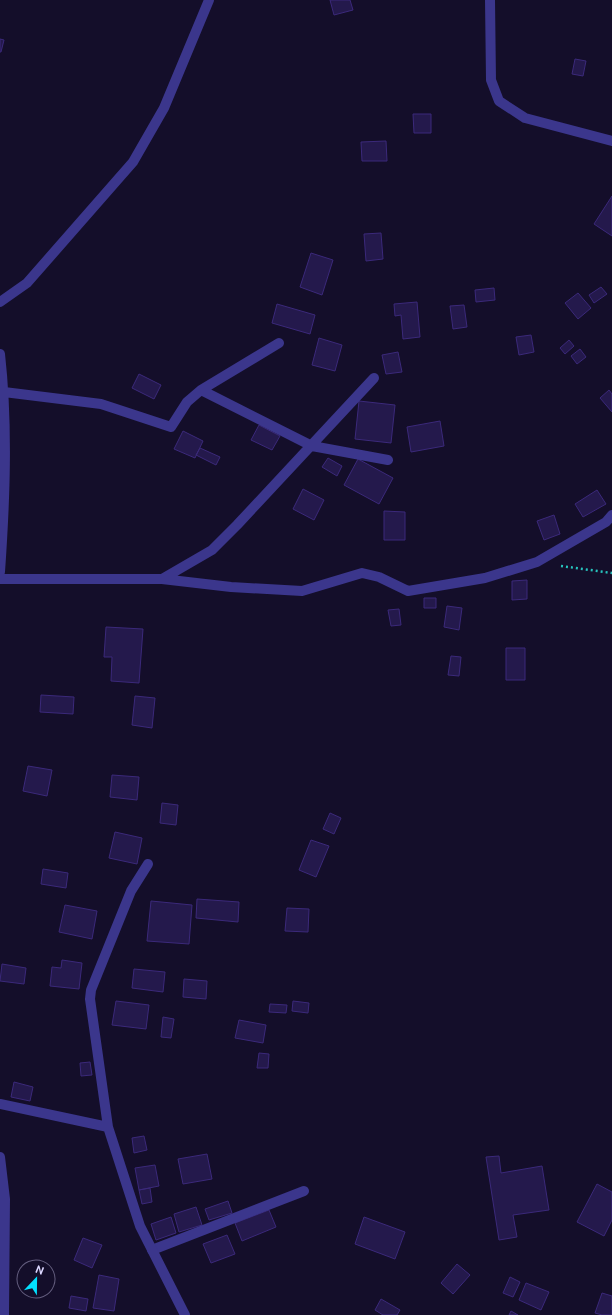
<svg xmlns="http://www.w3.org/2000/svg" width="612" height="1315" viewBox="0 0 612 1315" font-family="Ubuntu,sans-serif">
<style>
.building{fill:#24194c;stroke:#3b297a}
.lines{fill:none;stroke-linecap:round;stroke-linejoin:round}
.path{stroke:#27c3bd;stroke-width:2.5;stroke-dasharray:2 3;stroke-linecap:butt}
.lane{stroke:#3b368c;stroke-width:10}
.street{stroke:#3b368c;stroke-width:10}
</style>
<rect width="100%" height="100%" fill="#140e2a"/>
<path class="building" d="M 330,0 L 350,0 L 353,10 L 334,15 Z
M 0,39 L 4,40 L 1,52 L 0,52 Z
M 575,59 L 586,61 L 583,76 L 572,74 Z
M 413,114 L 431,114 L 431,133 L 414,133 Z
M 386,141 L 387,161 L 362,161 L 361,142 Z
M 612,196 L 612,236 L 594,224 Z
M 381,233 L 383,259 L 366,261 L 364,234 Z
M 311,253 L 333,260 L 322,295 L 300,287 Z
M 601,287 L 607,294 L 594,303 L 589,295 Z
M 494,288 L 495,300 L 476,302 L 475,290 Z
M 578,293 L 591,308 L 578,319 L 565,303 Z
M 417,302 L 420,337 L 403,339 L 401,315 L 395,316 L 394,304 Z
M 277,304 L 315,315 L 310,334 L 272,323 Z
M 464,305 L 467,327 L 453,329 L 450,306 Z
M 531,335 L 534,352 L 519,355 L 516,337 Z
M 319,338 L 342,345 L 335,371 L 312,365 Z
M 569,340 L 574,346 L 565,354 L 560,348 Z
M 580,349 L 586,357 L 577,364 L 571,356 Z
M 398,352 L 402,372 L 386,374 L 382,355 Z
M 139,374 L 161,385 L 154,399 L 132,388 Z
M 609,390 L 612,394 L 612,412 L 600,398 Z
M 359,401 L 395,405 L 391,443 L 355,439 Z
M 440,421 L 444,446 L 411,452 L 407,427 Z
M 259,425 L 280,436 L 272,450 L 251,440 Z
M 183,431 L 203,441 L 195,458 L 174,449 Z
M 200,448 L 220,457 L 216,465 L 196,455 Z
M 328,458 L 342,466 L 337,476 L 322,467 Z
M 358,459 L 393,478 L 379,504 L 344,485 Z
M 303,489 L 324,500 L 314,520 L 293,509 Z
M 597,490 L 606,504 L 583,517 L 575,504 Z
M 384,511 L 405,512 L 405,540 L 384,540 Z
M 554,515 L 560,534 L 544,540 L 537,521 Z
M 527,580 L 527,599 L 512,600 L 512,581 Z
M 424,598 L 436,598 L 436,608 L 424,608 Z
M 447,606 L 462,608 L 459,630 L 444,627 Z
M 399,609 L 401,625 L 391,626 L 388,610 Z
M 106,627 L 143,629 L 139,683 L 111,681 L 112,657 L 104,657 Z
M 506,648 L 525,648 L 525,680 L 506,680 Z
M 451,656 L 461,657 L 459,676 L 448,675 Z
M 41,695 L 74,697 L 73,714 L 40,712 Z
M 135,696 L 155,698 L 152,728 L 132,725 Z
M 28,766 L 52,770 L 47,796 L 23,791 Z
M 112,775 L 139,777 L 137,800 L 110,797 Z
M 162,803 L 178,805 L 176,825 L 160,823 Z
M 330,813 L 341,818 L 334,834 L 323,829 Z
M 115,832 L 142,838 L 137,864 L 109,858 Z
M 311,840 L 329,846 L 316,877 L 299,870 Z
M 43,869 L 68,873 L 66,888 L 41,884 Z
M 197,899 L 239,902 L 238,922 L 196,918 Z
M 151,901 L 192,905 L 189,944 L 147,941 Z
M 65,905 L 97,911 L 92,939 L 59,932 Z
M 287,908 L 309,909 L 308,932 L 285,931 Z
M 62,960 L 82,963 L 79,989 L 50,986 L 52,967 L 61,968 Z
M 2,964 L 26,968 L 24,984 L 0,981 Z
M 134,969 L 165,972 L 163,992 L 132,988 Z
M 184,979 L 207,981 L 206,999 L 183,997 Z
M 116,1001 L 149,1005 L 146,1029 L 112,1025 Z
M 293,1001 L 309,1003 L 308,1013 L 292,1011 Z
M 270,1004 L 287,1005 L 286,1013 L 269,1012 Z
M 163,1017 L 174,1019 L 171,1038 L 161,1037 Z
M 239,1020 L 266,1025 L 263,1043 L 235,1038 Z
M 259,1053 L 269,1054 L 268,1068 L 257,1068 Z
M 90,1062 L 92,1075 L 81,1076 L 80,1063 Z
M 14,1082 L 33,1087 L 30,1101 L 11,1097 Z
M 144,1136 L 147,1150 L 134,1153 L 132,1138 Z
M 207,1154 L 212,1179 L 183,1184 L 178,1159 Z
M 499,1156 L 501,1173 L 542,1166 L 549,1210 L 513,1215 L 517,1237 L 499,1240 L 486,1157 Z
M 155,1165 L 159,1186 L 139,1190 L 135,1168 Z
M 597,1184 L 612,1192 L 612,1220 L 604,1236 L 577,1222 Z
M 150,1188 L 152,1202 L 142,1204 L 139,1190 Z
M 228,1201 L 232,1213 L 209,1220 L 205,1209 Z
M 196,1207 L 202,1225 L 179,1232 L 174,1214 Z
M 269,1210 L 276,1227 L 242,1241 L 235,1223 Z
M 171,1217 L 176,1233 L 156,1240 L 151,1224 Z
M 364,1217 L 405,1232 L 395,1259 L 355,1244 Z
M 227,1235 L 235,1254 L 211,1263 L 203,1244 Z
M 83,1238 L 102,1245 L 92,1268 L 74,1260 Z
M 457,1264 L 470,1275 L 453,1294 L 441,1283 Z
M 99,1275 L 119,1279 L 114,1311 L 93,1308 Z
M 510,1277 L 520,1282 L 513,1297 L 503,1293 Z
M 526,1283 L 549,1292 L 541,1310 L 519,1300 Z
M 602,1293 L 612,1296 L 612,1315 L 602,1315 L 595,1313 Z
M 71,1296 L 88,1299 L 86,1311 L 69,1308 Z
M 381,1299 L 400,1310 L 397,1315 L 383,1315 L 375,1310 Z
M 511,1311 L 518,1315 L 509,1315 Z"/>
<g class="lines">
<path class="path" d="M 561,566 L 612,573"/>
<path class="lane" d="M 0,302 L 27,283 L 133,162 L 164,108 L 209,0
M 152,1250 L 304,1191"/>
<path class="street" d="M 490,0 L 491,80 L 499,101 L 525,118 L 612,141
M 0,354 C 8,426 5,500 0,572
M 201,390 L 312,446 L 388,460
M 4,392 L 101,404 L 171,427 L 187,402 L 201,390 L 279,343
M 0,579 L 162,579 L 231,587 L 302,591 L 362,573 L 379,577 L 408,591 L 485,578 L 537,562 L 606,522 L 612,515
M 162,579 L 212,550 L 237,525 L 374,378
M 148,864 L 131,891 L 91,990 L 90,999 L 108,1127 L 140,1226 L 185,1315
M 0,1104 L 108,1127
M 0,1157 L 5,1199 L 4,1315"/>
</g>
<g transform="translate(36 1279) rotate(22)"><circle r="19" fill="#140e2a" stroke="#645e7f"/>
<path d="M0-3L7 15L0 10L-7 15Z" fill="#03e1ff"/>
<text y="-6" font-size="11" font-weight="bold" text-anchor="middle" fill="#dcd7ff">N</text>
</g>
</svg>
